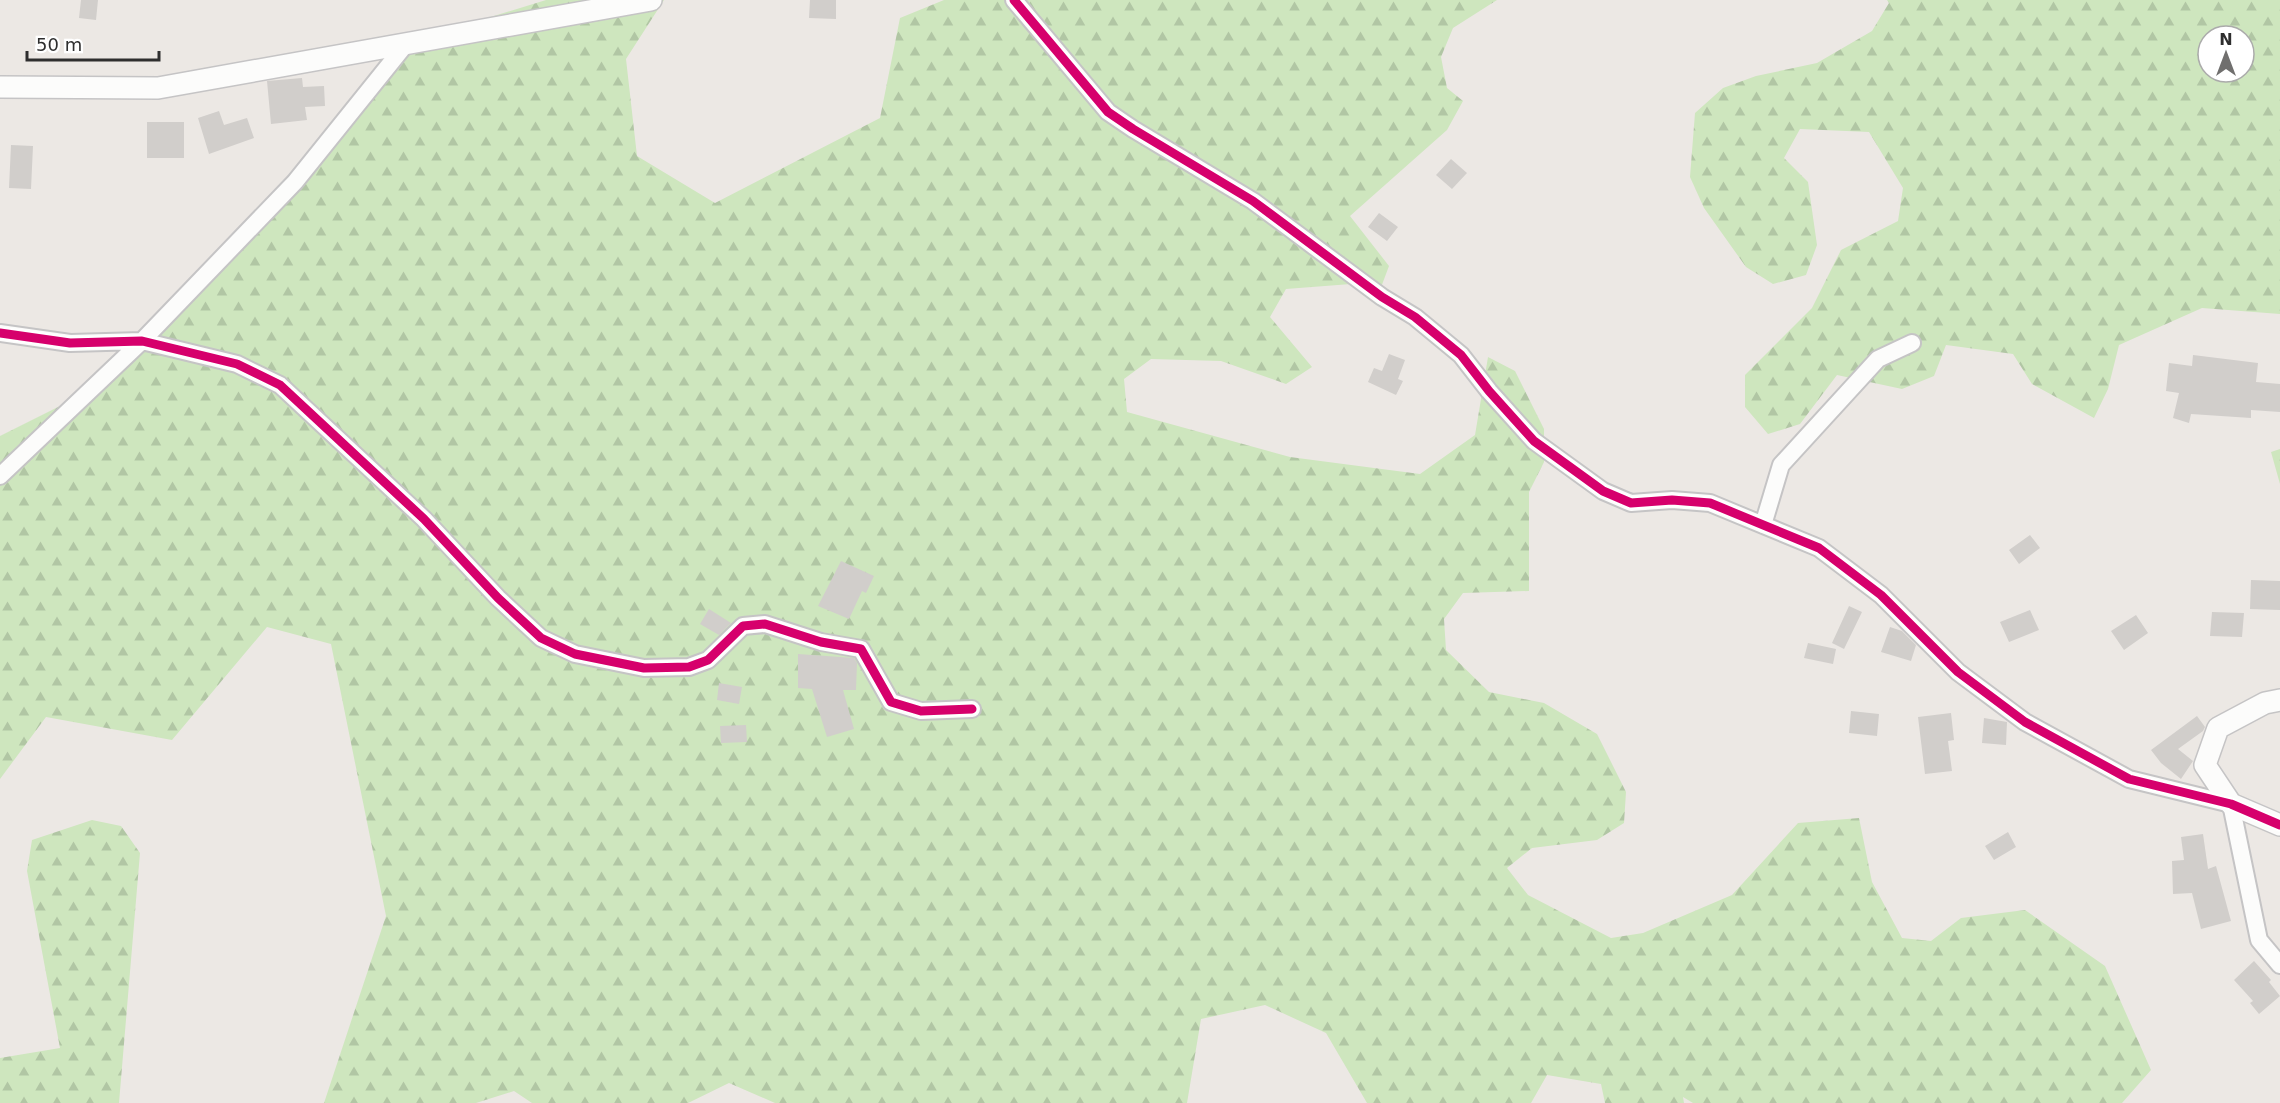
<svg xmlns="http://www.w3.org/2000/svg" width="2280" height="1103" viewBox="0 0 2280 1103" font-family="'DejaVu Sans',sans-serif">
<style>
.forest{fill:url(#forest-firs);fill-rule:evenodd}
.building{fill:#d1cecb}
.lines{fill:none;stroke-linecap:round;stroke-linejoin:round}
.minor-casing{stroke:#c5c4c5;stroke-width:20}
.tertiary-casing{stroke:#c5c4c5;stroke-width:24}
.minor{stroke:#fcfcfb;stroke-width:16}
.tertiary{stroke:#fcfcfb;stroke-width:21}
.cycleway-casing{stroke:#fff;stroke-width:13}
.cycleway{stroke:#d6006c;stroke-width:9}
</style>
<defs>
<pattern id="forest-firs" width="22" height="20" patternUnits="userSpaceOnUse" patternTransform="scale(1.5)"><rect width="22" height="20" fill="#cee6be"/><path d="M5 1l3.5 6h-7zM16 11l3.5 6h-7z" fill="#b1c6a4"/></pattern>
</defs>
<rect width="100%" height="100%" fill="#ece8e4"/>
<path class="forest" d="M 546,0 L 664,0 L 626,59 L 637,156 L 715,203 L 880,118 L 900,18 L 944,0 L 1497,0 L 1453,28 L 1441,57 L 1447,88 L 1463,101 L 1447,130 L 1350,216 L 1389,266 L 1377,298 L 1351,284 L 1286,289 L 1270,317 L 1312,367 L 1286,384 L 1221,361 L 1151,359 L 1124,379 L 1127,412 L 1290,457 L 1420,474 L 1475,435 L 1488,357 L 1515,371 L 1544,429 L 1544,462 L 1529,492 L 1529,591 L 1463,593 L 1444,619 L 1446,650 L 1489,692 L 1544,703 L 1597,734 L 1626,792 L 1624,823 L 1597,840 L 1532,848 L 1507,868 L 1528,895 L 1611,938 L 1643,933 L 1732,895 L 1798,823 L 1859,818 L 1872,882 L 1902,938 L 1931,941 L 1961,918 L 2025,910 L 2105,966 L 2151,1070 L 2122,1103 L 1693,1103 L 1683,1097 L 1684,1103 L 1605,1103 L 1601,1084 L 1547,1075 L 1531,1103 L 1367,1103 L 1326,1033 L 1265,1005 L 1201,1019 L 1187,1103 L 775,1103 L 729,1083 L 688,1103 L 532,1103 L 514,1091 L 476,1103 L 324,1103 L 386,916 L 331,644 L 267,627 L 172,740 L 46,717 L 0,779 L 0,436 L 78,397 L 290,182 L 400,45 Z
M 1887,0 L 2280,0 L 2280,314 L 2202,308 L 2119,345 L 2108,389 L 2094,418 L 2032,384 L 2013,354 L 1946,345 L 1934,376 L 1902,389 L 1837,375 L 1800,424 L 1768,434 L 1745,407 L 1745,375 L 1812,308 L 1841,250 L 1898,221 L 1903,188 L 1869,132 L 1800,129 L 1784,158 L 1808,182 L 1817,245 L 1806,275 L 1773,284 L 1746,267 L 1704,208 L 1690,177 L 1695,113 L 1723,88 L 1756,76 L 1817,63 L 1872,31 L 1889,3 ZM 2208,36 L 2244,36 L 2244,72 L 2208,72 Z
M 2280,449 L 2280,484 L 2271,452 Z
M 92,820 L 121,826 L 140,853 L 119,1103 L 0,1103 L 0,1058 L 60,1048 L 27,871 L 32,840 Z"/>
<path class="building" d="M 81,0 L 98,0 L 96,20 L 79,18 Z
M 810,0 L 836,0 L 836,19 L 809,18 Z
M 302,78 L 303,87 L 324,86 L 325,106 L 305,107 L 307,120 L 271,124 L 267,81 Z
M 219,111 L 224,125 L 247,118 L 254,138 L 209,154 L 198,118 Z
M 147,122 L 184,122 L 184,158 L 147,158 Z
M 11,145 L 33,146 L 31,189 L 9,188 Z
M 1451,159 L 1467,173 L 1452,189 L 1436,175 Z
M 1379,213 L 1398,227 L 1387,241 L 1368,227 Z
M 1389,354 L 1405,360 L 1398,379 L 1403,381 L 1396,395 L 1368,382 L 1374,368 L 1382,371 Z
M 2193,355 L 2258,363 L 2256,382 L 2280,384 L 2280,412 L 2251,410 L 2251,418 L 2191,414 L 2189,423 L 2173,418 L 2179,393 L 2166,391 L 2169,363 L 2192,366 Z
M 2030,535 L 2040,548 L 2019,564 L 2009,550 Z
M 841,561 L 874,576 L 866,593 L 862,591 L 849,619 L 818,606 Z
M 2251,580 L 2280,581 L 2280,610 L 2250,609 Z
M 1849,606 L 1862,612 L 1844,649 L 1832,643 Z
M 709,609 L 731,623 L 719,635 L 700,624 Z
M 2030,610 L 2039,630 L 2009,642 L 2000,622 Z
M 2212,612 L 2244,613 L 2242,637 L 2210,636 Z
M 2136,615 L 2148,633 L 2124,650 L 2111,631 Z
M 1890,627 L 1902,631 L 1916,645 L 1911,661 L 1881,652 Z
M 1808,643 L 1836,649 L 1833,664 L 1804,658 Z
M 798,654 L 854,658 L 857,663 L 856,690 L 843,690 L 854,729 L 827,737 L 812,689 L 798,688 Z
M 719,683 L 742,687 L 739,704 L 717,700 Z
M 1851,711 L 1879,714 L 1877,736 L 1849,733 Z
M 1951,713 L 1954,740 L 1948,741 L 1952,771 L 1925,774 L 1918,717 Z
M 2197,716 L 2205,727 L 2203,731 L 2178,749 L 2193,761 L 2181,779 L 2161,763 L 2151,750 Z
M 1984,718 L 2007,722 L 2006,745 L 1982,743 Z
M 746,725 L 747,742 L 721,743 L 720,726 Z
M 2008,832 L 2016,847 L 1994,860 L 1985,846 Z
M 2203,834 L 2208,869 L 2216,866 L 2231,921 L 2201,929 L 2192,893 L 2173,894 L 2172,861 L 2184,860 L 2181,837 Z
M 2254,961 L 2271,980 L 2269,982 L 2280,996 L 2259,1014 L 2250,1003 L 2253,1001 L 2234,980 Z"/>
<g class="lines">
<g class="minor-casing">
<path id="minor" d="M 1014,0 L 1108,112 L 1133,129 L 1253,201 L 1382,297 L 1415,317 L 1461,355 L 1489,391 L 1534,441 L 1603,491 L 1631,503 L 1672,500 L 1710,503 L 1819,548 L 1881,595 L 1958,672 L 2025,722 L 2129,779 L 2231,804 L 2259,940 L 2280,965
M 0,333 L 70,343 L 142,341 L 237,364 L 280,385 L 424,519 L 498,598 L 541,638 L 575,654 L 644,668 L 689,667 L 708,660 L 743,626 L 765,624 L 821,642 L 861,649 L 891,702 L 921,711 L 972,709
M 0,476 L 142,341 L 295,182 L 406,44
M 1763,525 L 1781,465 L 1878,359 L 1912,343"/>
</g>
<g class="tertiary-casing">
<path id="tertiary" d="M 0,87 L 158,88 L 651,0
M 2280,700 L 2265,703 L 2218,728 L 2205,765 L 2231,804 L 2280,825"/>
</g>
<use href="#minor" class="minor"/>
<use href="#tertiary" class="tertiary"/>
<g class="cycleway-casing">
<path id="cycleway" d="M 1014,0 L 1108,112 L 1133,129 L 1253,201 L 1382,297 L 1415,317 L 1461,355 L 1489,391 L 1534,441 L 1603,491 L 1631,503 L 1672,500 L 1710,503 L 1819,548 L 1881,595 L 1958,672 L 2025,722 L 2129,779 L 2231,804 L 2280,825
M 0,333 L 70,343 L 142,341 L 237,364 L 280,385 L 424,519 L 498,598 L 541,638 L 575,654 L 644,668 L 689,667 L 708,660 L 743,626 L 765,624 L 821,642 L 861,649 L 891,702 L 921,711 L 972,709"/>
</g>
<use href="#cycleway" class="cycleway"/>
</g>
<g transform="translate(2226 54)"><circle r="28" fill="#ffffff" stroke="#ababab" stroke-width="1.5"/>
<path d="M0-4.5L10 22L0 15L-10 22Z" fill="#706f6e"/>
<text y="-9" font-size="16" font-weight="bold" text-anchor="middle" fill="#2e2e2e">N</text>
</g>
<path d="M27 51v9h132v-9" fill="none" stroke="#2e2e2e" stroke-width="3"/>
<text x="36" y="51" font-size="18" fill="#2e2e2e" stroke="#ffffff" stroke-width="4.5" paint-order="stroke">50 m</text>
</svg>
